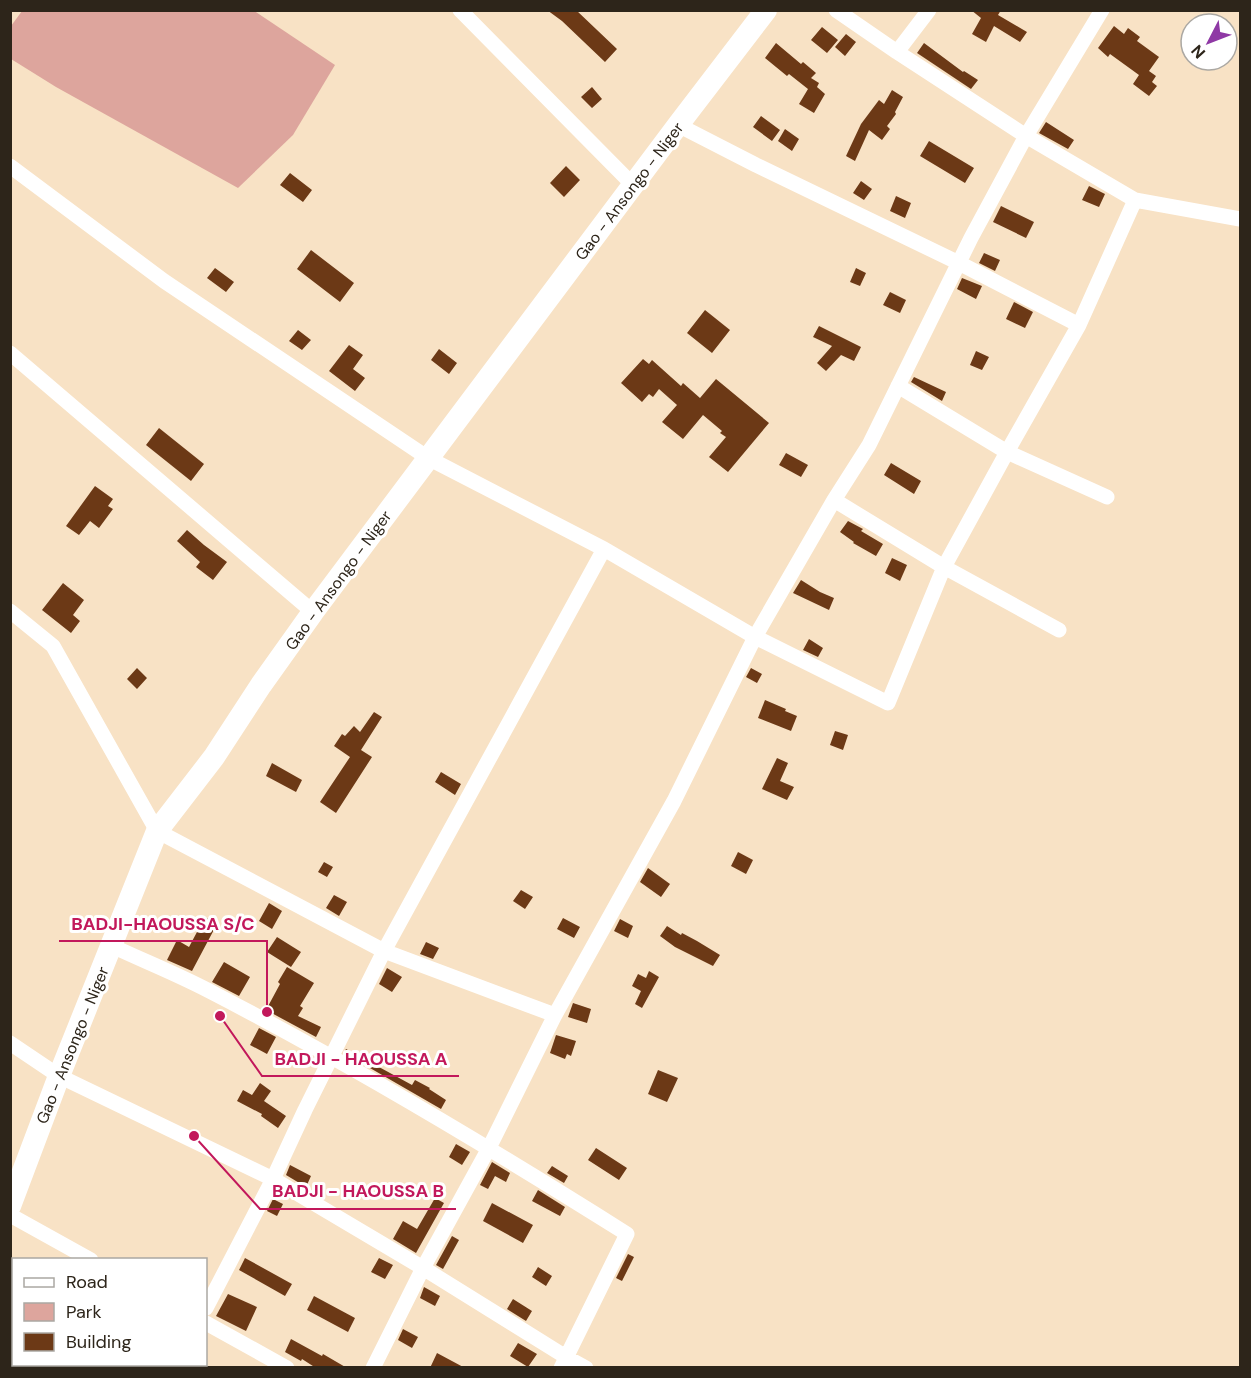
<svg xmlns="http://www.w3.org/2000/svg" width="1251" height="1378" viewBox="0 0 1251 1378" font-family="'DM Sans',sans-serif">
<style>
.green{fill:#dda59d}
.building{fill:#6c3916}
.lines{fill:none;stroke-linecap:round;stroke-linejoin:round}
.minor{stroke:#fff;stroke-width:15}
.primary{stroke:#fff;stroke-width:22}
.labels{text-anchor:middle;stroke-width:6;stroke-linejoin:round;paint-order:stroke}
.street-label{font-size:16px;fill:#2d251a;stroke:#fff}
.leader{fill:none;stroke:#c2185b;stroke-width:2}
.callout-dot{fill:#c2185b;stroke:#fff;stroke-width:2}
.callout-label{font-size:18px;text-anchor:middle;font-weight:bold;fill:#c2185b;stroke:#fff;stroke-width:6;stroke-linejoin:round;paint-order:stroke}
</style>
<rect width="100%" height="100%" fill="#f8e2c5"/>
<path class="green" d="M 253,10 L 335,65 L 293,135 L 238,188 L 56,87 L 11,59 L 11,26 L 22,11 Z"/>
<path class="building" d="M 547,10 L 576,10 L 617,49 L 605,62 L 562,21 Z
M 971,10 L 1001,10 L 998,15 L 1027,32 L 1020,42 L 994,26 L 986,42 L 972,34 L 981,18 Z
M 1114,26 L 1124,34 L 1128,28 L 1140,37 L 1137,41 L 1159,57 L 1149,71 L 1156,76 L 1152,82 L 1157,86 L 1149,96 L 1133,84 L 1139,75 L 1110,54 L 1108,57 L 1098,48 Z
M 822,27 L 838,40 L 827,53 L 811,40 Z
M 846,34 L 856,42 L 845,56 L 835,47 Z
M 776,43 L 801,64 L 803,62 L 816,73 L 811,78 L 819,83 L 817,87 L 825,94 L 814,113 L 799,104 L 808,89 L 789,74 L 787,76 L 765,58 Z
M 924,43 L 963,72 L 964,71 L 978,80 L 971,89 L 917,53 Z
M 592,87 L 602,99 L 592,108 L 581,97 Z
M 892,90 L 903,97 L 895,112 L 896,114 L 887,126 L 890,129 L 882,140 L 869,130 L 855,161 L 846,156 L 861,124 L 879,100 L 884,104 Z
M 761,116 L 780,130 L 772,141 L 753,127 Z
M 1046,122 L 1074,140 L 1068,149 L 1039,133 Z
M 785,129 L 799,139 L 792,151 L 778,141 Z
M 929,141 L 974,168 L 965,183 L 920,156 Z
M 566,166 L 580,180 L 564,197 L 550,183 Z
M 290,173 L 312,190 L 303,202 L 280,185 Z
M 861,181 L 872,189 L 864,200 L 853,193 Z
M 1089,186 L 1105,194 L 1099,207 L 1082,200 Z
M 896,196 L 911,203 L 905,218 L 890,211 Z
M 1001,206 L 1034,222 L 1026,238 L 993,222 Z
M 311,250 L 354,283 L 340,302 L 297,269 Z
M 984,253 L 1000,260 L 995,271 L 979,263 Z
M 215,268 L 234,282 L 226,292 L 207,278 Z
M 856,268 L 866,273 L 860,286 L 850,282 Z
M 962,278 L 982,286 L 976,299 L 957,289 Z
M 890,292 L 906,300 L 900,313 L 883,305 Z
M 1014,302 L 1033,312 L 1025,328 L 1006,319 Z
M 705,310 L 730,330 L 712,353 L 687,333 Z
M 819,326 L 861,347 L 854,361 L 841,355 L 826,371 L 817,363 L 832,346 L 813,337 Z
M 298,330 L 311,340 L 302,350 L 289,341 Z
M 349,345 L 363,355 L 353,369 L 365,378 L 355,391 L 329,371 Z
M 439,349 L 457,363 L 449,374 L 431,360 Z
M 976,351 L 989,357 L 982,370 L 970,365 Z
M 643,359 L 649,364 L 652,360 L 681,386 L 683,383 L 700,398 L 716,379 L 769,423 L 728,472 L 709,457 L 726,437 L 720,433 L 722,431 L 703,415 L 683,439 L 662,422 L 677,405 L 659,389 L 653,397 L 649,394 L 642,402 L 621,383 Z
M 914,377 L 946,392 L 942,401 L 911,382 Z
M 159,428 L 204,464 L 191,481 L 146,445 Z
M 786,453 L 808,465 L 801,477 L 779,465 Z
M 891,463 L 921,481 L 914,494 L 884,475 Z
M 95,486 L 113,499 L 108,506 L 113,509 L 99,528 L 90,521 L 79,535 L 66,526 Z
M 848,521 L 863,529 L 861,531 L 883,544 L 876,556 L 853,543 L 854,542 L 840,532 Z
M 187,530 L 204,545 L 227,562 L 213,580 L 196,567 L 200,562 L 177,541 Z
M 892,558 L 907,565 L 900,581 L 885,573 Z
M 801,580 L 820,592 L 834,598 L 829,610 L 793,593 Z
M 63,583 L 84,600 L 73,615 L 80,621 L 71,633 L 42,610 Z
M 809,639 L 823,648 L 818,657 L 803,650 Z
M 137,668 L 147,678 L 137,689 L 127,679 Z
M 751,668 L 762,674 L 757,683 L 746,677 Z
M 765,700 L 786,709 L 785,711 L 797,716 L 791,731 L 758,718 Z
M 374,712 L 382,717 L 361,750 L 372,757 L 336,813 L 320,802 L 350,757 L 334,746 L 342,734 L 345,736 L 354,726 L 360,732 Z
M 835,731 L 848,735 L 843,750 L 830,745 Z
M 777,758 L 788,763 L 780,781 L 794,787 L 787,800 L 762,789 Z
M 272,763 L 302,780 L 296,792 L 266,776 Z
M 441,772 L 461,784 L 455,795 L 435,782 Z
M 738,852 L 753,860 L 746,874 L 731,866 Z
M 324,862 L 333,867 L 327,877 L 318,872 Z
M 648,868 L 670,884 L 661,897 L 640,882 Z
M 521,890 L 533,897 L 525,909 L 513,901 Z
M 334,895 L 347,902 L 339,916 L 326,908 Z
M 269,903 L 282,911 L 272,929 L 259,921 Z
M 205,917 L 217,924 L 192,971 L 167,960 L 177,940 L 189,947 Z
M 563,918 L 580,927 L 574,938 L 557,929 Z
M 620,919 L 633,926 L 628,938 L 614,931 Z
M 667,926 L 681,935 L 682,933 L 697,941 L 720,955 L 713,966 L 675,947 L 660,936 Z
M 277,937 L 301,952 L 291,967 L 267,952 Z
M 426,942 L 439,948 L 433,959 L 420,954 Z
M 224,962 L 250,977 L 239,996 L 212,982 Z
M 287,967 L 314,983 L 300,1006 L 303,1008 L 298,1016 L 321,1027 L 316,1037 L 266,1010 L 280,984 L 278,982 Z
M 387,968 L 402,977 L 392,992 L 379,984 Z
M 649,971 L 659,977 L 642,1008 L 635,1004 L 641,991 L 632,986 L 638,974 L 646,978 Z
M 573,1003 L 591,1009 L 587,1023 L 568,1017 Z
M 259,1028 L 276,1037 L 267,1054 L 250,1045 Z
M 556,1035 L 576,1041 L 571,1056 L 567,1054 L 565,1059 L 550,1053 Z
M 346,1049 L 412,1085 L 415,1080 L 430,1088 L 429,1089 L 446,1100 L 441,1109 L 344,1053 Z
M 658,1070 L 678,1078 L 667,1102 L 648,1094 Z
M 260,1083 L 271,1091 L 264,1101 L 286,1116 L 278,1128 L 261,1116 L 262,1114 L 237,1101 L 243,1090 L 252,1095 Z
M 456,1144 L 470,1152 L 462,1165 L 449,1157 Z
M 596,1148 L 627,1168 L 619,1180 L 588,1160 Z
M 492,1162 L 510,1173 L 506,1182 L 495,1176 L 488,1189 L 480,1185 Z
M 290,1165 L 311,1176 L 306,1187 L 286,1175 Z
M 552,1166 L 568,1176 L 564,1183 L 547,1173 Z
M 538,1190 L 565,1207 L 560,1216 L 532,1201 Z
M 435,1198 L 444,1203 L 416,1253 L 393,1239 L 403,1221 L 417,1229 Z
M 273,1199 L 283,1204 L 277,1216 L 267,1211 Z
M 492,1203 L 533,1225 L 523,1243 L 483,1221 Z
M 452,1236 L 459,1240 L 443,1269 L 436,1265 Z
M 628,1254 L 634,1257 L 622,1281 L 616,1278 Z
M 245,1258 L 292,1284 L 285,1296 L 239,1270 Z
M 379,1258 L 393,1265 L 385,1279 L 371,1272 Z
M 538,1267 L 552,1276 L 546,1286 L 532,1277 Z
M 424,1287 L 440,1296 L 435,1306 L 420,1298 Z
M 228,1294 L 257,1307 L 246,1331 L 216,1316 Z
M 314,1296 L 355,1318 L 348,1332 L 307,1310 Z
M 513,1299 L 532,1311 L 526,1321 L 507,1309 Z
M 403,1329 L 418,1337 L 412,1348 L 398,1340 Z
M 291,1339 L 322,1356 L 323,1354 L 347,1368 L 316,1368 L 302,1359 L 301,1361 L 285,1352 Z
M 518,1343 L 537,1354 L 528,1367 L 510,1356 Z
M 437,1353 L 465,1368 L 430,1368 Z"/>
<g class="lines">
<path class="minor" d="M 460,10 L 633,185
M 836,10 L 897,52 L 1026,136 L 1135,200 L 1240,219
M 897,52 L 929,10
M 678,125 L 756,165 L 959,263 L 1079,325
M 10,166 L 164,281 L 428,458 L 604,549 L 755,637 L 888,703 L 944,567 L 1007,452 L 1079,325 L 1135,200
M 10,353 L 313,612
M 898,386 L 1007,452 L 1107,497
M 834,500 L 944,567 L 1059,630
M 10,611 L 53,646 L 157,831 L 384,951 L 555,1015
M 112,946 C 146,962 182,976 215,994 C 356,1067 492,1149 627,1234 L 561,1368
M 10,1043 L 59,1076 L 273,1179 L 423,1268 L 566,1357 L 586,1368
M 10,1215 L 91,1260
M 206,1308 L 273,1179 L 305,1110 L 384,951 L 604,549
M 206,1323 L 287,1368
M 180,1368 L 181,1364
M 373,1368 L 423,1268 L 489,1148 L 555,1015 L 674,801 L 755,637 L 834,500 L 869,445 L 971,238 L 1026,136 L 1102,10"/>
<path class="primary" d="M 10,1206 L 59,1076 L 157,831 L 214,757 L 261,685 L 313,612 L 678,125 L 766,10"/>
</g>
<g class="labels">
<g class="street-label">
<text transform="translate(629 191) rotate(-53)" y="6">Gao - Ansongo - Niger</text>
<text transform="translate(338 580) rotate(-54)" y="6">Gao - Ansongo - Niger</text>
<text transform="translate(72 1045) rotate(-68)" y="6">Gao - Ansongo - Niger</text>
</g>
</g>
<path class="leader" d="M267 1012L267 941H59M220 1016L262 1076H459M194 1136L260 1209H456"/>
<g class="callout-dot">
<circle cx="267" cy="1012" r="6"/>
<circle cx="220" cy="1016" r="6"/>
<circle cx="194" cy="1136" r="6"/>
</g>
<g class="callout-label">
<text x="163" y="930">BADJI-HAOUSSA S/C</text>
<text x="361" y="1065">BADJI - HAOUSSA A</text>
<text x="358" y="1197">BADJI - HAOUSSA B</text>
</g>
<rect width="1251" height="1378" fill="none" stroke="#2d251a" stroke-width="24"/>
<rect x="12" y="1258" width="195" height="108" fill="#ffffff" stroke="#aba8a3" stroke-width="1.5"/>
<rect x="24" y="1278" width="30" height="9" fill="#ffffff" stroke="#aba8a3" stroke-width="1.5"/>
<text x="66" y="1288" font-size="18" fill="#2d251a">Road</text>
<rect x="24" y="1303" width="30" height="18" fill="#dda59d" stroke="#aba8a3" stroke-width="1.5"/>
<text x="66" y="1318" font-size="18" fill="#2d251a">Park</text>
<rect x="24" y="1333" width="30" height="18" fill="#6c3916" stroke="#aba8a3" stroke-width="1.5"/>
<text x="66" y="1348" font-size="18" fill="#2d251a">Building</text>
<g transform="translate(1209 42) rotate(228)"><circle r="28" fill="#ffffff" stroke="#aba8a3" stroke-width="1.5"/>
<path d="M0-4.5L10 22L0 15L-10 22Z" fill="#8f39a5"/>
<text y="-9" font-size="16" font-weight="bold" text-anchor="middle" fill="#2d251a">N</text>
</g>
</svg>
